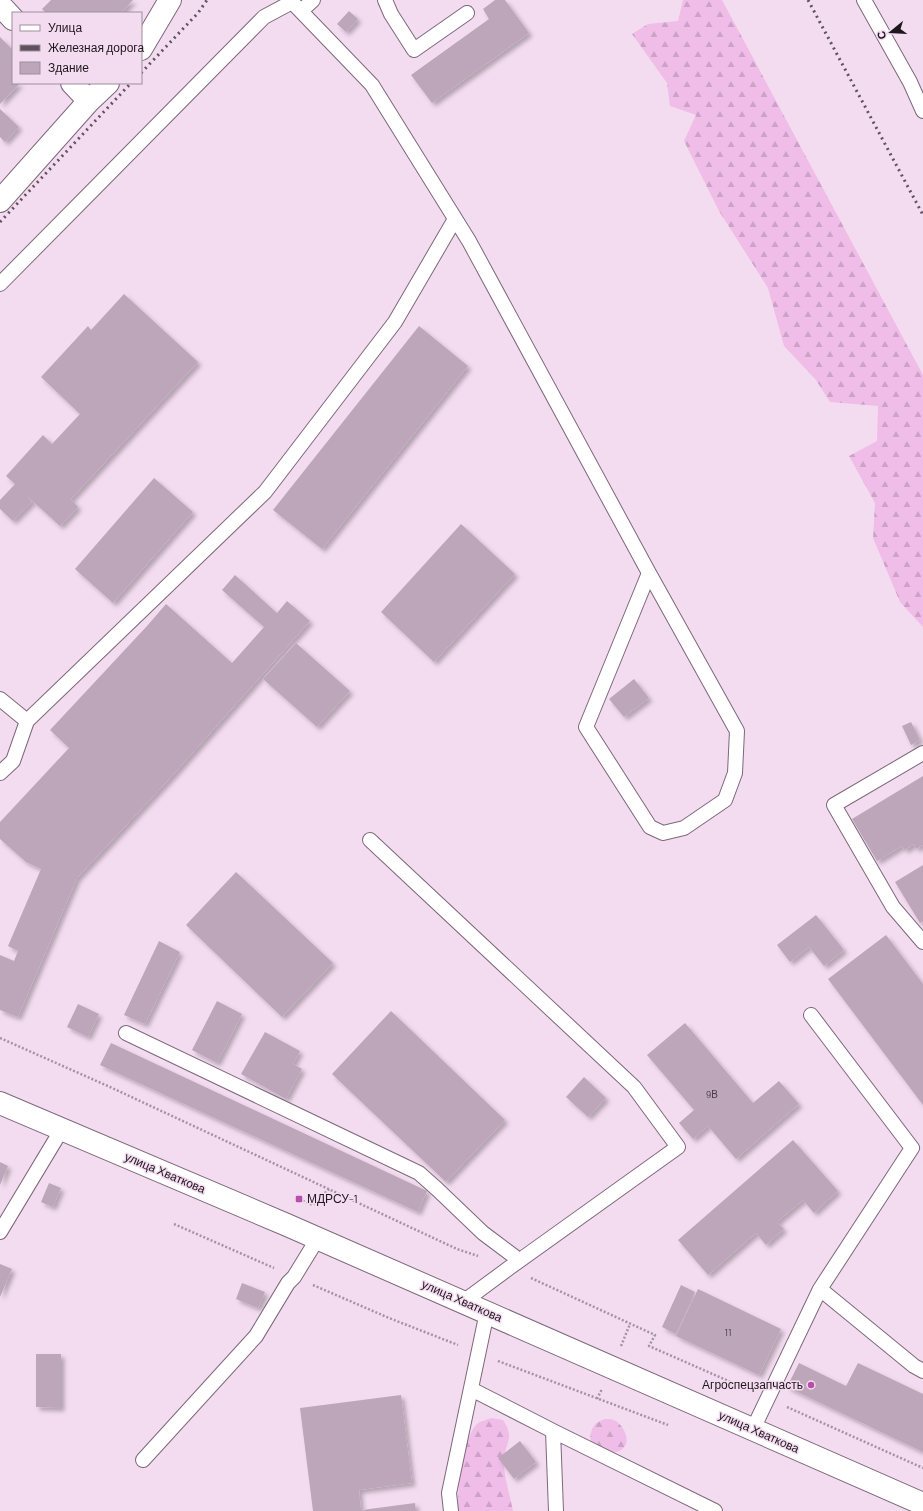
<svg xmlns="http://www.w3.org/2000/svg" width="923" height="1511" viewBox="0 0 923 1511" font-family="Barlow,sans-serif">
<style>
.forest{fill:url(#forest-firs)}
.building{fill:#bda6b9;filter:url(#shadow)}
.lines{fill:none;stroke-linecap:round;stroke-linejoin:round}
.service-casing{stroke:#7d687a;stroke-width:16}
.minor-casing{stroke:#7d687a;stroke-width:24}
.secondary-casing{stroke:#7d687a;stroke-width:24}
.path{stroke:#a492a1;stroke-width:2.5;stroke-dasharray:2 2;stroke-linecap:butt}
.service{stroke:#fff;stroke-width:14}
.minor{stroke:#fff;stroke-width:22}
.secondary{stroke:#fff;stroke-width:22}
.rail{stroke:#5f525d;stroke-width:3;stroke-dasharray:2 4;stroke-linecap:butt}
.poi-dot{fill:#b84dae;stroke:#f4dcf0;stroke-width:1.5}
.labels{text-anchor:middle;stroke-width:3;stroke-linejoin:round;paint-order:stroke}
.number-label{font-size:10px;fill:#463a44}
.street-label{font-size:12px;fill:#1e161d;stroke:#f4dcf0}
.poi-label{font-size:12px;fill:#1e161d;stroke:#f4dcf0;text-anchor:start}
</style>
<defs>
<pattern id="forest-firs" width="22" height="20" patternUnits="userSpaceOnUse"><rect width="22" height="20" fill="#efbde8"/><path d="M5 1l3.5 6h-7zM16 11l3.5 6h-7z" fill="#cca2c7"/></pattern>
<filter id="shadow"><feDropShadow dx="3.5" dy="3.5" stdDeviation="2" flood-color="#0004"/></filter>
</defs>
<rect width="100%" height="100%" fill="#f4dcf0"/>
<path class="forest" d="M 683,0 L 722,0 L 923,375 L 923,627 L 900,602 L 873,538 L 875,503 L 849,456 L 877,441 L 878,406 L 830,402 L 816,380 L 784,346 L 768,288 L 719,211 L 684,141 L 696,115 L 670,106 L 667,83 L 632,34 L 648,24 L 678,21 Z
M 491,1418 L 503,1420 C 516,1439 504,1443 504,1462 C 504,1478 510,1495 513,1511 L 458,1511 C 457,1492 463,1437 477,1424 C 480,1421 487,1420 491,1418 Z
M 605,1419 C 608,1419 612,1419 614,1420 C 622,1424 629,1436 626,1444 C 619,1461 585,1450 591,1433 C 593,1424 597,1422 605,1419 Z"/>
<path class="building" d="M 51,0 L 133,0 L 121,13 L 46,13 L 42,9 Z
M 495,0 L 505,0 L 529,33 L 432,103 L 411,75 L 489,19 L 483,9 Z
M 349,11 L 358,19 L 346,32 L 337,24 Z
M 0,37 L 13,50 L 13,83 L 20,83 L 0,104 Z
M 0,109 L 19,127 L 5,142 L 0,137 Z
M 124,294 L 198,362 L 71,499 L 78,507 L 60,526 L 27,496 L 32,502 L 13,521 L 0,509 L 0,500 L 15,484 L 6,476 L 43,435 L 52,444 L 80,414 L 41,377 L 88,326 L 91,330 Z
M 419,326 L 468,366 L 322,549 L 273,510 Z
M 154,478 L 193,512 L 113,603 L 75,569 Z
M 461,524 L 515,574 L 434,662 L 381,612 Z
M 235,575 L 277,613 L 287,601 L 310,621 L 172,776 L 77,878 L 18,1017 L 0,1010 L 0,955 L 14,961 L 18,951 L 8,946 L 41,869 L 26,862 L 0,839 L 0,822 L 69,748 L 50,730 L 147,626 L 166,604 L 232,663 L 264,627 L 222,590 Z
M 296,643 L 350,691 L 317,727 L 263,679 Z
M 634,679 L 649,698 L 624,717 L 609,699 Z
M 911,722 L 920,740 L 911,745 L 902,726 Z
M 923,776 L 923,845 L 916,849 L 914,844 L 905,850 L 902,846 L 877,861 L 852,819 Z
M 923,865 L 923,921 L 920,923 L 895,882 Z
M 236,872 L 333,963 L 282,1017 L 186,925 Z
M 816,915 L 844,950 L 824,966 L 809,947 L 790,962 L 777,945 Z
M 886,935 L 923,984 L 923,1105 L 828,979 Z
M 159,941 L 180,952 L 145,1024 L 124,1015 Z
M 217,1001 L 242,1014 L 217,1063 L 192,1050 Z
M 78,1004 L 99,1014 L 88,1037 L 67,1027 Z
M 391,1011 L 505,1120 L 446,1182 L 332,1074 Z
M 685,1023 L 753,1103 L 779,1081 L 799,1104 L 736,1159 L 708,1126 L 693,1139 L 679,1123 L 694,1110 L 647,1055 Z
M 265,1032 L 300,1051 L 293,1064 L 302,1069 L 286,1099 L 241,1074 Z
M 111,1043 L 427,1191 L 418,1212 L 100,1065 Z
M 584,1077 L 606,1098 L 588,1117 L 566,1097 Z
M 793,1140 L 838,1191 L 814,1213 L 803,1200 L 777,1222 L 784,1229 L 766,1245 L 756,1233 L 708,1275 L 678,1240 Z
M 0,1162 L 8,1166 L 0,1185 Z
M 49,1183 L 61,1188 L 53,1207 L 41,1202 Z
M 0,1264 L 12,1269 L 0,1297 Z
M 242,1283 L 265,1292 L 258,1308 L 236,1299 Z
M 681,1285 L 695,1292 L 676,1334 L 662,1327 Z
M 698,1289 L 781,1329 L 759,1375 L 676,1336 Z
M 36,1354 L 61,1354 L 61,1408 L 36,1407 Z
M 799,1363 L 846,1386 L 858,1363 L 923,1394 L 923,1452 L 787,1387 Z
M 401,1395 L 412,1483 L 359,1490 L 361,1511 L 313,1511 L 300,1408 Z
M 520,1441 L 536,1462 L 514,1479 L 498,1458 Z
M 415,1503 L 416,1511 L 362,1511 L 362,1510 Z"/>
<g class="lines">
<g class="service-casing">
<path id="service" d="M 385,0 L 391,14 L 414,50 L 467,13
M 864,0 L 910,82 L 923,111
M 301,11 L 313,0
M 0,284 L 264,17 L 292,2 L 372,85 L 469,241 L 649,573 L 737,731 L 735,773 L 725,800 L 684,828 L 663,833 L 650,827 L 586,727 L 649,573
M 0,699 L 27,721
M 923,753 L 834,805 L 893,907 L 923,942
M 0,773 L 13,761 L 27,721 L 265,492 L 395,322 L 455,219
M 370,840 L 634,1087 L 678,1147 L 509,1268 L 463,1302
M 126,1033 L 419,1173 L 437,1189 L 483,1233 L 519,1260
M 0,1232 L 62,1129
M 820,1289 L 914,1366 L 923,1371
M 471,1389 L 553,1431 L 715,1511
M 753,1429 L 820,1289 L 912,1148 L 811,1015
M 553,1431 L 556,1511
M 143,1460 L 256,1336 L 288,1283 L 294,1277 L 318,1238
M 451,1511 L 449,1493 L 487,1312"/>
</g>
<g class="minor-casing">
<path id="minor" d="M 0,5 L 13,19
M 141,49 L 170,0
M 72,83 L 89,101
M 0,201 L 89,101 L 108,83"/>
</g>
<g class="secondary-casing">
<path id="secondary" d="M 0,1103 L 287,1225 L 923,1504"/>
</g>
<path class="path" d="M 0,1038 L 110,1087 L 457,1249 L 478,1256
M 299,1199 L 313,1205 L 329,1189
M 174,1224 L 274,1268
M 531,1278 L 655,1335 L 649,1346 L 749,1390
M 313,1285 L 389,1318 L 458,1345
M 621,1346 L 630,1324
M 498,1361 L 668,1425
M 597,1399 L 602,1389
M 787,1407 L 923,1468"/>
<use href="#service" class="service"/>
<use href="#minor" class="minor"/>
<use href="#secondary" class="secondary"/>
<path class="rail" d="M 808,0 L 923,215
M 141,73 L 198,13 L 207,0
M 0,222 L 131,83"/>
</g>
<g class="poi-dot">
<rect x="295" y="1195" width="8" height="8" rx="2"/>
<circle cx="811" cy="1385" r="4"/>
</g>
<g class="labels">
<g class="number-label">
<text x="712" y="1098">9В</text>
<text x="728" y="1336">11</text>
</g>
<g class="street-label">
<text transform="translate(165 1173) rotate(23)" y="4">улица Хваткова</text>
<text transform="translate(462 1301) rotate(24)" y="4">улица Хваткова</text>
<text transform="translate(759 1432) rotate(24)" y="4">улица Хваткова</text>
</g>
<g class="poi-label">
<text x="307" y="1203">МДРСУ-1</text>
<text x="803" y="1389" text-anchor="end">Агроспецзапчасть</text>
</g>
</g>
<rect x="12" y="12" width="130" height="72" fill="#f4dcf0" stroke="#9e8d9c"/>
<rect x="20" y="25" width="20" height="6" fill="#ffffff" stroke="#9e8d9c"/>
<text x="48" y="32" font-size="12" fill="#1e161d">Улица</text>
<rect x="20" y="45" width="20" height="6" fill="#5f525d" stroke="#9e8d9c"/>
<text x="48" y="52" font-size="12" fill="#1e161d">Железная дорога</text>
<rect x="20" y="62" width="20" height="12" fill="#bda6b9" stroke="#9e8d9c"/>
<text x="48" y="72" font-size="12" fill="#1e161d">Здание</text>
<g transform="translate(891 32) rotate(252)" stroke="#f4dcf0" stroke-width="3" paint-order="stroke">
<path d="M0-3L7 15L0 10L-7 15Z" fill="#1e161d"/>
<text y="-6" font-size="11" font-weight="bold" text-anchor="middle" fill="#1e161d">С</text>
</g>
</svg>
